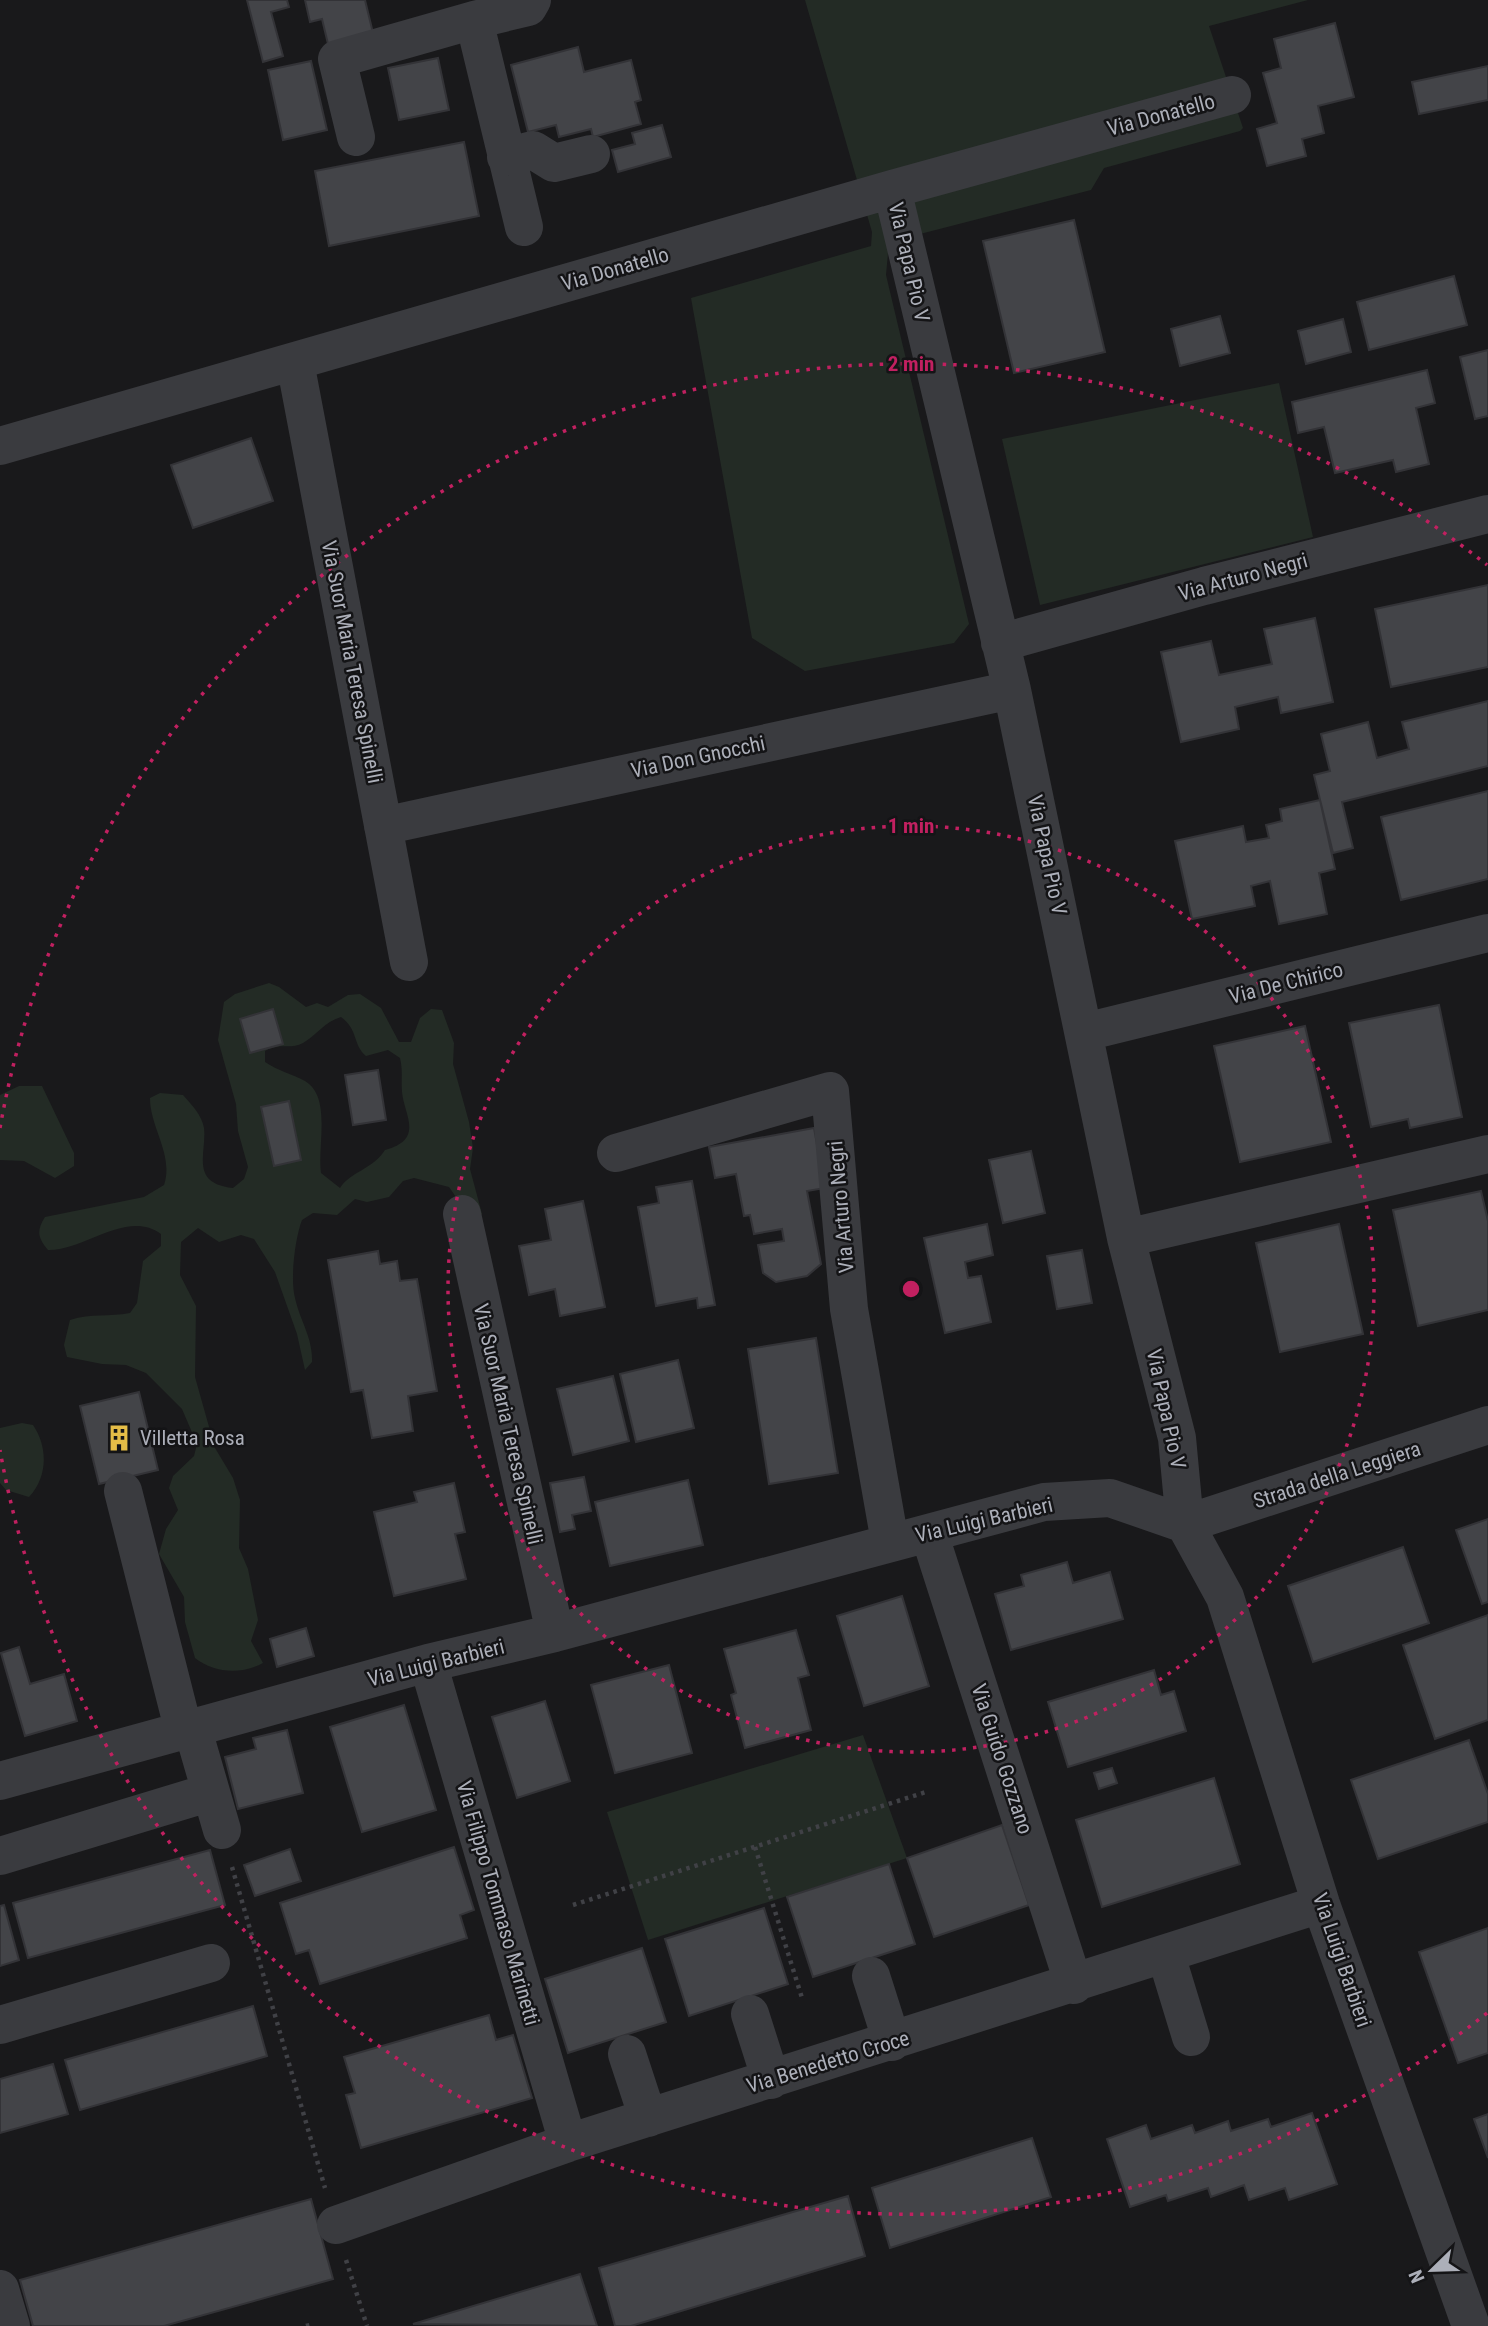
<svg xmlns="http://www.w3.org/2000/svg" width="1488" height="2326" viewBox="0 0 1488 2326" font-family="'Roboto Condensed',sans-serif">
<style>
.green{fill:#232b25;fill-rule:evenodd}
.building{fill:#434448;stroke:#333337;stroke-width:2}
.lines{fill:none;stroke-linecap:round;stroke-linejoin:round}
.path{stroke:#404146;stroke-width:4.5;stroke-dasharray:3.5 5;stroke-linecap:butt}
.minor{stroke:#3a3b3f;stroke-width:38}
.ring{fill:none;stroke:#c12060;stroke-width:3.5;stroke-dasharray:3.5 7}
.labels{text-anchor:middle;stroke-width:5;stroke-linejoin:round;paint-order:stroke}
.street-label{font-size:21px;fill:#acafb9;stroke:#141416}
.poi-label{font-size:21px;fill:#acafb9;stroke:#141416;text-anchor:start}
.centre{fill:#c12060;stroke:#141416;stroke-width:3.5}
.ring-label{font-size:21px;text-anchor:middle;font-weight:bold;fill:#c12060;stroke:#141416;stroke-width:5;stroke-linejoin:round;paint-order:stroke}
</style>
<rect width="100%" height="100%" fill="#19191b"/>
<path class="green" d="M 805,0 L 1308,0 L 1209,26 L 1243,128 L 1240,131 L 1104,168 L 1091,190 L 889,242 L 886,275 L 969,624 L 954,643 L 805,671 L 752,638 L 691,298 L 871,246 L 872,232 Z
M 1279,383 L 1313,537 L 1040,605 L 1002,439 Z
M 269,983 L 279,987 L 306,1007 L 317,1003 L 328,1007 L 348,995 L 360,994 L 381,1008 L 399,1042 L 411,1042 L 420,1018 L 431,1009 L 442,1010 L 454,1043 L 453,1064 L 469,1122 L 473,1148 L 470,1169 L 482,1214 L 474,1223 L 449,1187 L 414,1178 L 403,1181 L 389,1197 L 367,1202 L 355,1199 L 337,1215 L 313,1213 L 302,1220 C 295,1238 290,1279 295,1298 C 300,1321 313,1338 312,1362 L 305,1370 L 297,1334 L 275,1272 L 254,1239 L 241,1235 L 219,1242 L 198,1228 L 181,1242 L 180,1275 L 196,1306 L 195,1377 L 215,1448 L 233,1478 L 240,1500 L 239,1548 L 248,1569 L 258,1620 L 251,1641 L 263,1663 C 241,1675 214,1673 195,1658 L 185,1622 L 184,1597 L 159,1554 L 166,1529 L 178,1510 L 169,1488 L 173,1476 L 194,1456 L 197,1444 L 182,1409 L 146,1373 L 126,1365 L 102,1364 L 67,1357 L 64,1345 L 70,1320 C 92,1313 109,1317 130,1313 L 137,1303 L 143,1261 L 161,1246 L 161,1234 C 127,1209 84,1251 48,1250 C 38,1238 36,1231 45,1217 L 144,1197 L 164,1185 C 174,1155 150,1128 150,1098 L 160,1093 L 183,1095 C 191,1104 202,1115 204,1128 C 207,1153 189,1183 233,1188 L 244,1179 L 248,1167 L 238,1131 L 236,1104 L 218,1040 L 224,1002 L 235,994 ZM 341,1017 C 359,1030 352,1044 366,1056 L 388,1050 L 400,1058 C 403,1070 401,1080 402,1092 C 404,1115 425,1139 385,1150 C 372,1170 351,1171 340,1188 L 321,1173 C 317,1146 332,1097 305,1081 C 292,1074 278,1071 265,1062 L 265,1051 C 280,1042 291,1050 303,1043 C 317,1035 324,1022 341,1017 Z
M 19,1086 L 42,1086 L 74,1153 L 74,1166 L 55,1178 L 24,1161 L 0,1160 L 0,1095 Z
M 22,1423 L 33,1425 C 48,1447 48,1477 29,1497 L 6,1490 L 0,1483 L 0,1428 Z
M 863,1735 L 907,1858 L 648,1940 L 607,1812 Z"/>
<path class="building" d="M 247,0 L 287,0 L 289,7 L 271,12 L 283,56 L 263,62 Z
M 305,0 L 365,0 L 373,33 L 328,44 L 322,19 L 310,22 Z
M 1335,23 L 1354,97 L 1318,106 L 1324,133 L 1302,139 L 1306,156 L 1267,166 L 1257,129 L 1277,123 L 1263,73 L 1281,68 L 1274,39 Z
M 578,47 L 584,72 L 631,60 L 641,100 L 635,102 L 641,124 L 593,137 L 591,129 L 559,137 L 556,125 L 528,132 L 511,65 Z
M 438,58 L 449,110 L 399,120 L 388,68 Z
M 311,61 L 327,130 L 283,140 L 268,70 Z
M 1488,66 L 1488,100 L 1419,114 L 1412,82 Z
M 662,125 L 671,157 L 618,172 L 612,150 L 635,144 L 632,133 Z
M 464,142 L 479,216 L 329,246 L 315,171 Z
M 1074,220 L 1105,352 L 1014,373 L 983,241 Z
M 1454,276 L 1467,325 L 1369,350 L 1357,302 Z
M 1220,316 L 1230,353 L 1180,366 L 1171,329 Z
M 1343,319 L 1351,352 L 1306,364 L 1298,331 Z
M 1488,350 L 1488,416 L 1475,419 L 1460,357 Z
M 1427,370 L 1435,403 L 1416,408 L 1429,464 L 1396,472 L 1393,460 L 1335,473 L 1324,427 L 1298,433 L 1292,402 Z
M 251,438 L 273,501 L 193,528 L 171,465 Z
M 1488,585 L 1488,667 L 1391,687 L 1375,609 Z
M 1315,618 L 1333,702 L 1281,713 L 1278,697 L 1235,707 L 1239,729 L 1181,742 L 1161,652 L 1211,641 L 1219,675 L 1272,664 L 1264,629 Z
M 1488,701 L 1488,766 L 1342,802 L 1353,848 L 1333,853 L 1314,775 L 1330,771 L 1321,734 L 1368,722 L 1377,758 L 1409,749 L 1402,722 Z
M 1488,791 L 1488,879 L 1401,900 L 1381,817 Z
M 1320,800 L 1335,869 L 1319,873 L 1327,914 L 1279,924 L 1270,881 L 1251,886 L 1255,906 L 1192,919 L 1175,841 L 1243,826 L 1246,842 L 1269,838 L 1266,825 L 1282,821 L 1280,809 Z
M 1439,1005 L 1462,1117 L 1410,1128 L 1408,1119 L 1371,1127 L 1349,1023 Z
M 273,1009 L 283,1044 L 250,1053 L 240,1019 Z
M 1305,1026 L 1331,1142 L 1240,1162 L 1214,1046 Z
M 378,1070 L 386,1120 L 353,1125 L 345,1075 Z
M 289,1101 L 301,1160 L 274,1166 L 261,1107 Z
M 814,1128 L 825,1188 L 807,1191 L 821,1264 L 807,1276 L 776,1282 L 763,1273 L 758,1245 L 784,1241 L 782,1229 L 754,1234 L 750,1215 L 744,1216 L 736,1174 L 715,1178 L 709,1147 Z
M 1031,1151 L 1045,1213 L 1003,1223 L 989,1160 Z
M 692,1181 L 715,1305 L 698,1308 L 697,1298 L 656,1306 L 638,1207 L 659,1203 L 656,1187 Z
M 1481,1191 L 1488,1221 L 1488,1310 L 1418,1326 L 1393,1210 Z
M 583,1201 L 605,1307 L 560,1316 L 555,1289 L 529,1295 L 519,1246 L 551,1240 L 545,1209 Z
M 987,1224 L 993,1255 L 965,1262 L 968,1278 L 981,1276 L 991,1322 L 945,1333 L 924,1238 Z
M 1339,1224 L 1363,1334 L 1280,1352 L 1256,1243 Z
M 1082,1250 L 1092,1303 L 1057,1309 L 1047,1256 Z
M 378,1251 L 380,1264 L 397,1261 L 400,1281 L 417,1279 L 437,1391 L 408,1396 L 413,1431 L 372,1438 L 363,1390 L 351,1392 L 328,1260 Z
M 816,1338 L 838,1473 L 769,1484 L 748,1349 Z
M 678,1360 L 694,1428 L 636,1442 L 620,1374 Z
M 613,1376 L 629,1441 L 573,1455 L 557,1389 Z
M 139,1392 L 158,1470 L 99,1484 L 80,1406 Z
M 584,1477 L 591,1511 L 572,1515 L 575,1529 L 560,1532 L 550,1483 Z
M 688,1480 L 703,1545 L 610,1566 L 595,1502 Z
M 454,1483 L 465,1532 L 455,1534 L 466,1579 L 394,1596 L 374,1512 L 417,1502 L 414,1492 Z
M 1488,1519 L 1488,1602 L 1482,1604 L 1456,1530 Z
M 1403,1547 L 1429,1623 L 1313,1662 L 1288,1586 Z
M 1067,1562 L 1073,1583 L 1110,1572 L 1123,1619 L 1011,1650 L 995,1594 L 1024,1586 L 1021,1575 Z
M 902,1596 L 929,1686 L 864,1706 L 837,1616 Z
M 1488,1615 L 1488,1720 L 1435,1739 L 1403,1645 Z
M 306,1628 L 314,1656 L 277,1667 L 270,1639 Z
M 796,1630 L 809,1675 L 798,1678 L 811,1730 L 745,1748 L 731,1695 L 736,1693 L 724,1649 Z
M 19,1647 L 30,1684 L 64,1674 L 77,1721 L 25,1736 L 1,1653 Z
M 669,1665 L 692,1753 L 615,1773 L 591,1685 Z
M 1154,1670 L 1161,1695 L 1174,1691 L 1186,1731 L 1068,1767 L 1048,1702 Z
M 545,1701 L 570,1781 L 517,1798 L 492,1717 Z
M 404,1705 L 436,1810 L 362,1832 L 330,1727 Z
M 287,1730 L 303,1793 L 238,1809 L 225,1757 L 256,1749 L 253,1738 Z
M 1469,1740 L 1488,1794 L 1488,1822 L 1378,1859 L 1351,1780 Z
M 1112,1768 L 1117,1783 L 1099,1789 L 1094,1773 Z
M 1214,1778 L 1240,1864 L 1102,1907 L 1076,1820 Z
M 1002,1825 L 1029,1905 L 934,1937 L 907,1858 Z
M 454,1847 L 474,1910 L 460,1915 L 467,1938 L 320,1984 L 309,1950 L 296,1954 L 280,1903 Z
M 290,1849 L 301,1881 L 255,1896 L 244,1865 Z
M 210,1850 L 225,1905 L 28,1958 L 13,1903 Z
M 889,1864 L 915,1944 L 813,1977 L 787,1897 Z
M 4,1905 L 19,1960 L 0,1966 L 0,1906 Z
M 764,1908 L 788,1984 L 689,2016 L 665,1939 Z
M 1488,1928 L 1488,2053 L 1458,2063 L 1419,1952 Z
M 642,1948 L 666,2022 L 568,2053 L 545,1979 Z
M 253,2006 L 267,2056 L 80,2110 L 65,2060 Z
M 489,2015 L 496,2040 L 513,2035 L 532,2098 L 361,2148 L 346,2095 L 355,2093 L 344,2057 Z
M 53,2064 L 68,2114 L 0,2133 L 0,2079 Z
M 1312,2113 L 1337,2184 L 1289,2200 L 1285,2188 L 1249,2200 L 1244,2185 L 1211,2197 L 1208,2188 L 1168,2201 L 1166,2195 L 1130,2207 L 1107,2139 L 1146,2125 L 1151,2139 L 1192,2125 L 1195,2133 L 1228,2121 L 1231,2131 L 1268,2119 L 1271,2127 Z
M 1488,2114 L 1488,2158 L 1474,2119 Z
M 1032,2138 L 1051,2197 L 890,2248 L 872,2188 Z
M 848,2196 L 865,2256 L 631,2326 L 615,2326 L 599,2268 Z
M 311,2199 L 333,2279 L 164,2326 L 33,2326 L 20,2280 Z
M 580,2274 L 597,2326 L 413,2324 Z"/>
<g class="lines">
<path class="path" d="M 755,1847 L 802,1998
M 232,1867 L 325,2188
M 573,1905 L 929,1791
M 346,2260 L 367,2326
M 306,2326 L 313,2324"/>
<path class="minor" d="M 474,20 L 528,7 L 532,0
M 356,137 L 337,59 L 474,20 L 524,227
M 506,157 L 533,150 L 554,163 L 591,154
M 892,189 L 1012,690 L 1126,1238 L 1177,1438 L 1185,1524
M 295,362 L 409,962
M 0,446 L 892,189 L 1232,95
M 1000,643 L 1204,586 L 1488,514
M 383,826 L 1012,690
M 1085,1032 L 1488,933
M 616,1153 L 830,1091 L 849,1309 L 890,1542
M 462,1214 L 555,1633
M 1126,1238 L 1488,1154
M 123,1491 L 184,1732
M 1185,1524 L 1488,1425
M 929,1533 L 1074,1985
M 428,1663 L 568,2143
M 193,1730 L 222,1830
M 0,1781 L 428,1663 L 555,1633 L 1044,1502 L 1110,1498 L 1185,1524 L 1225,1597 L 1321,1904 L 1471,2326
M 0,1856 L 211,1792
M 1166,1955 L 1191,2037
M 871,1976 L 892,2042
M 750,2014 L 771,2080
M 0,2025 L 211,1963
M 627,2054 L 648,2118
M 336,2225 L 568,2143 L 1321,1904
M 0,2289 L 11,2326"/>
</g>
<g class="ring">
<circle cx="911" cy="1289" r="463"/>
<path d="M1487 2013A925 925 0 0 1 0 1450M0 1128A925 925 0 0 1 1487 565"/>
</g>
<defs>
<g id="building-bare" transform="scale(2.1)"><path d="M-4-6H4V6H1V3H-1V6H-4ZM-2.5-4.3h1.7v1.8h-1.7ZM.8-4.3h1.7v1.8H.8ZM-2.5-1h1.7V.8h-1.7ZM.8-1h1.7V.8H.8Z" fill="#e5bd47" stroke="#141416" stroke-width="2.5" paint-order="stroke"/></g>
</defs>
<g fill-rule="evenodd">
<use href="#building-bare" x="119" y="1438"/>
</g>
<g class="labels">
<g class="street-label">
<text transform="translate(1161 115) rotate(-15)" y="7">Via Donatello</text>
<text transform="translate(909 262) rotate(77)" y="7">Via Papa Pio V</text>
<text transform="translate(615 269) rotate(-16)" y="7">Via Donatello</text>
<text transform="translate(1243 577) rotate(-15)" y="7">Via Arturo Negri</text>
<text transform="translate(352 662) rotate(79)" y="7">Via Suor Maria Teresa Spinelli</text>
<text transform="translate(698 757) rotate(-12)" y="7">Via Don Gnocchi</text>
<text transform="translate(1047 855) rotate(78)" y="7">Via Papa Pio V</text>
<text transform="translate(1286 983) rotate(-14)" y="7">Via De Chirico</text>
<text transform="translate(841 1207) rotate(-95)" y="7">Via Arturo Negri</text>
<text transform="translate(1166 1409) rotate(78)" y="7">Via Papa Pio V</text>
<text transform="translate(508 1424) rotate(77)" y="7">Via Suor Maria Teresa Spinelli</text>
<text transform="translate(1337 1475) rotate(-18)" y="7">Strada della Leggiera</text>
<text transform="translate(984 1520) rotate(-13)" y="7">Via Luigi Barbieri</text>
<text transform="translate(436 1663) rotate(-14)" y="7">Via Luigi Barbieri</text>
<text transform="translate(1002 1759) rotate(72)" y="7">Via Guido Gozzano</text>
<text transform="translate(498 1903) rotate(74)" y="7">Via Filippo Tommaso Marinetti</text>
<text transform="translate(1342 1960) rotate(71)" y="7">Via Luigi Barbieri</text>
<text transform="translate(828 2062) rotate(-17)" y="7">Via Benedetto Croce</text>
</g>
<g class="poi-label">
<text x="140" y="1445">Villetta Rosa</text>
</g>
</g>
<circle cx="911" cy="1289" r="10" class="centre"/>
<g class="ring-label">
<text x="911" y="371">2 min</text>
<text x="911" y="833">1 min</text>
</g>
<g transform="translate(1432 2270) rotate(247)" stroke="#141416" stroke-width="5" paint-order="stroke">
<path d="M0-5L12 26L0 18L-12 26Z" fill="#acafb9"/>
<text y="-10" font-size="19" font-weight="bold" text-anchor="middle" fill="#acafb9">N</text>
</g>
</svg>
